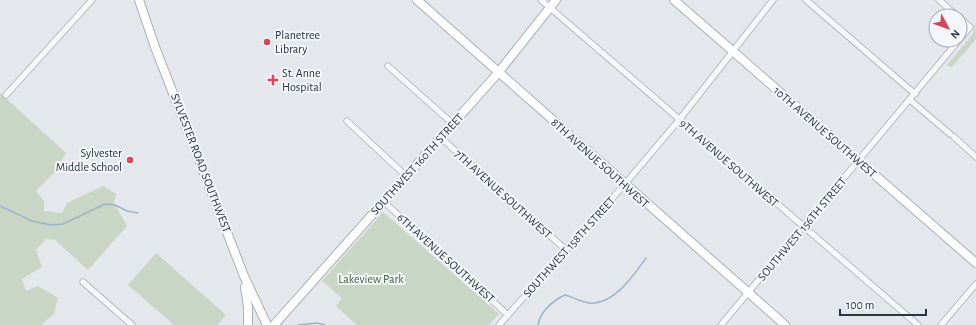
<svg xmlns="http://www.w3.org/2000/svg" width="976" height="325" viewBox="0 0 976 325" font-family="'Alegreya Sans',sans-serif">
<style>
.green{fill:#c9d6c5}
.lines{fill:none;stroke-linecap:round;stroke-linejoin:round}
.stream{stroke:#9fb4cc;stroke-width:1.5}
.street-casing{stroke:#a9aeb7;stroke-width:7}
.secondary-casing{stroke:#a9aeb7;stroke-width:10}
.street{stroke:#f7f8fa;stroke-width:5.5}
.secondary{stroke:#fff;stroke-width:8}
.poi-dot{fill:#d1495b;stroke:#f4f6f9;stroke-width:1.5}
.labels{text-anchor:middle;stroke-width:4;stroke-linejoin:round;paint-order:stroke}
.poi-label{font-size:12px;fill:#2b3445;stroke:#f4f6f9;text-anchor:start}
.street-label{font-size:12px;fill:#2b3445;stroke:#f4f6f9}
.park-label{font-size:12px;fill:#3f6138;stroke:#f4f6f9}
</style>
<rect width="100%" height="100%" fill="#e4e7ec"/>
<path class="green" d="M 975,21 L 976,39 L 953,66 L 950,67 L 947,65 L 973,34 Z
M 0,93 L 66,153 L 54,173 L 36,191 L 44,201 L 44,211 L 62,213 L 67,203 L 103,186 L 116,194 L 114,203 L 127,226 L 88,270 L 55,240 L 46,239 L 36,250 L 42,267 L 22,279 L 26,291 L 38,286 L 58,298 L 54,314 L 41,325 L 0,325 Z
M 383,212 L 499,314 L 489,325 L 357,325 L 336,306 L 342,298 L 322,281 Z
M 156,253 L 226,315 L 217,325 L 174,325 L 128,285 Z"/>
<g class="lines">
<path class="stream" d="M 0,206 L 32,221 L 51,225 L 63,224 L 105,204 L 115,205 L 127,211 L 138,213
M 298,325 L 317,323 L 325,325
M 538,325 C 540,311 554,300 565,295 C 573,297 581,302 589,303 C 613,306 634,275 646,258"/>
<g class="street-casing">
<path id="street" d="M 541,0 L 918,325
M 806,0 L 915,94
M 939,0 L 957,16
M 960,18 L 970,27 L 960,39
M 388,66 L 453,124
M 6,95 L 92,0
M 910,100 L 950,134
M 347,121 L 406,176
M 440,137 L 566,250
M 954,137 L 976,157
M 383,201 L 508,315
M 83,282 L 132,325
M 499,325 L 624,185 L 679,120 L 773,0
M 721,325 L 959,40
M 941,325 L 976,284"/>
</g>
<g class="secondary-casing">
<path id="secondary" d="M 139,0 L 155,47 L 244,276 L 267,325
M 417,0 L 785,325
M 674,0 L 976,263
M 245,287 L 248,307 L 248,325
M 274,325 L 498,73 L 556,0"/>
</g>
<use href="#street" class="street"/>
<use href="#secondary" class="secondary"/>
</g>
<g class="poi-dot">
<circle cx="267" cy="42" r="4"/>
<path d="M271 74h4v4h4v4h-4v4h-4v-4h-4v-4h4z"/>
<circle cx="130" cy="160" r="4"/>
</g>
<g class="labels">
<g class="poi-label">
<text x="275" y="39">Planetree<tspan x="275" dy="14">Library</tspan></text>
<text x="282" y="77">St. Anne<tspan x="282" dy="14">Hospital</tspan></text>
<text x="122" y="157" text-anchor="end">Sylvester<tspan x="122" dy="14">Middle School</tspan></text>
</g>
<g class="street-label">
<text transform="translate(825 132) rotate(41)" y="4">10TH AVENUE SOUTHWEST</text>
<text transform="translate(201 163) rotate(69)" y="4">SYLVESTER ROAD SOUTHWEST</text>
<text transform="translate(600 163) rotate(42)" y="4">8TH AVENUE SOUTHWEST</text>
<text transform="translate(729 163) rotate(41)" y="4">9TH AVENUE SOUTHWEST</text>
<text transform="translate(417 164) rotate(-48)" y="4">SOUTHWEST 160TH STREET</text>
<text transform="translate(503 194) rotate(42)" y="4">7TH AVENUE SOUTHWEST</text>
<text transform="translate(802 229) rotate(-50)" y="4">SOUTHWEST 156TH STREET</text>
<text transform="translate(569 247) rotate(-48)" y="4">SOUTHWEST 158TH STREET</text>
<text transform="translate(446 258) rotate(42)" y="4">6TH AVENUE SOUTHWEST</text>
</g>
<g class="park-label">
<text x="371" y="283">Lakeview Park</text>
</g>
</g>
<g transform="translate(948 28) rotate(131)"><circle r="19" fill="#f4f6f9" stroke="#a4a8b1"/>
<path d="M0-3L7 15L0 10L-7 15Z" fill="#d1495b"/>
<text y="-6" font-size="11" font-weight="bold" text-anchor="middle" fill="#2b3445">N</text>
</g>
<path d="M840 309v6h86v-6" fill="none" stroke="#2b3445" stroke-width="2"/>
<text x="846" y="309" font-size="12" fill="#2b3445" stroke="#f4f6f9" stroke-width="3" paint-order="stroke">100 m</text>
</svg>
